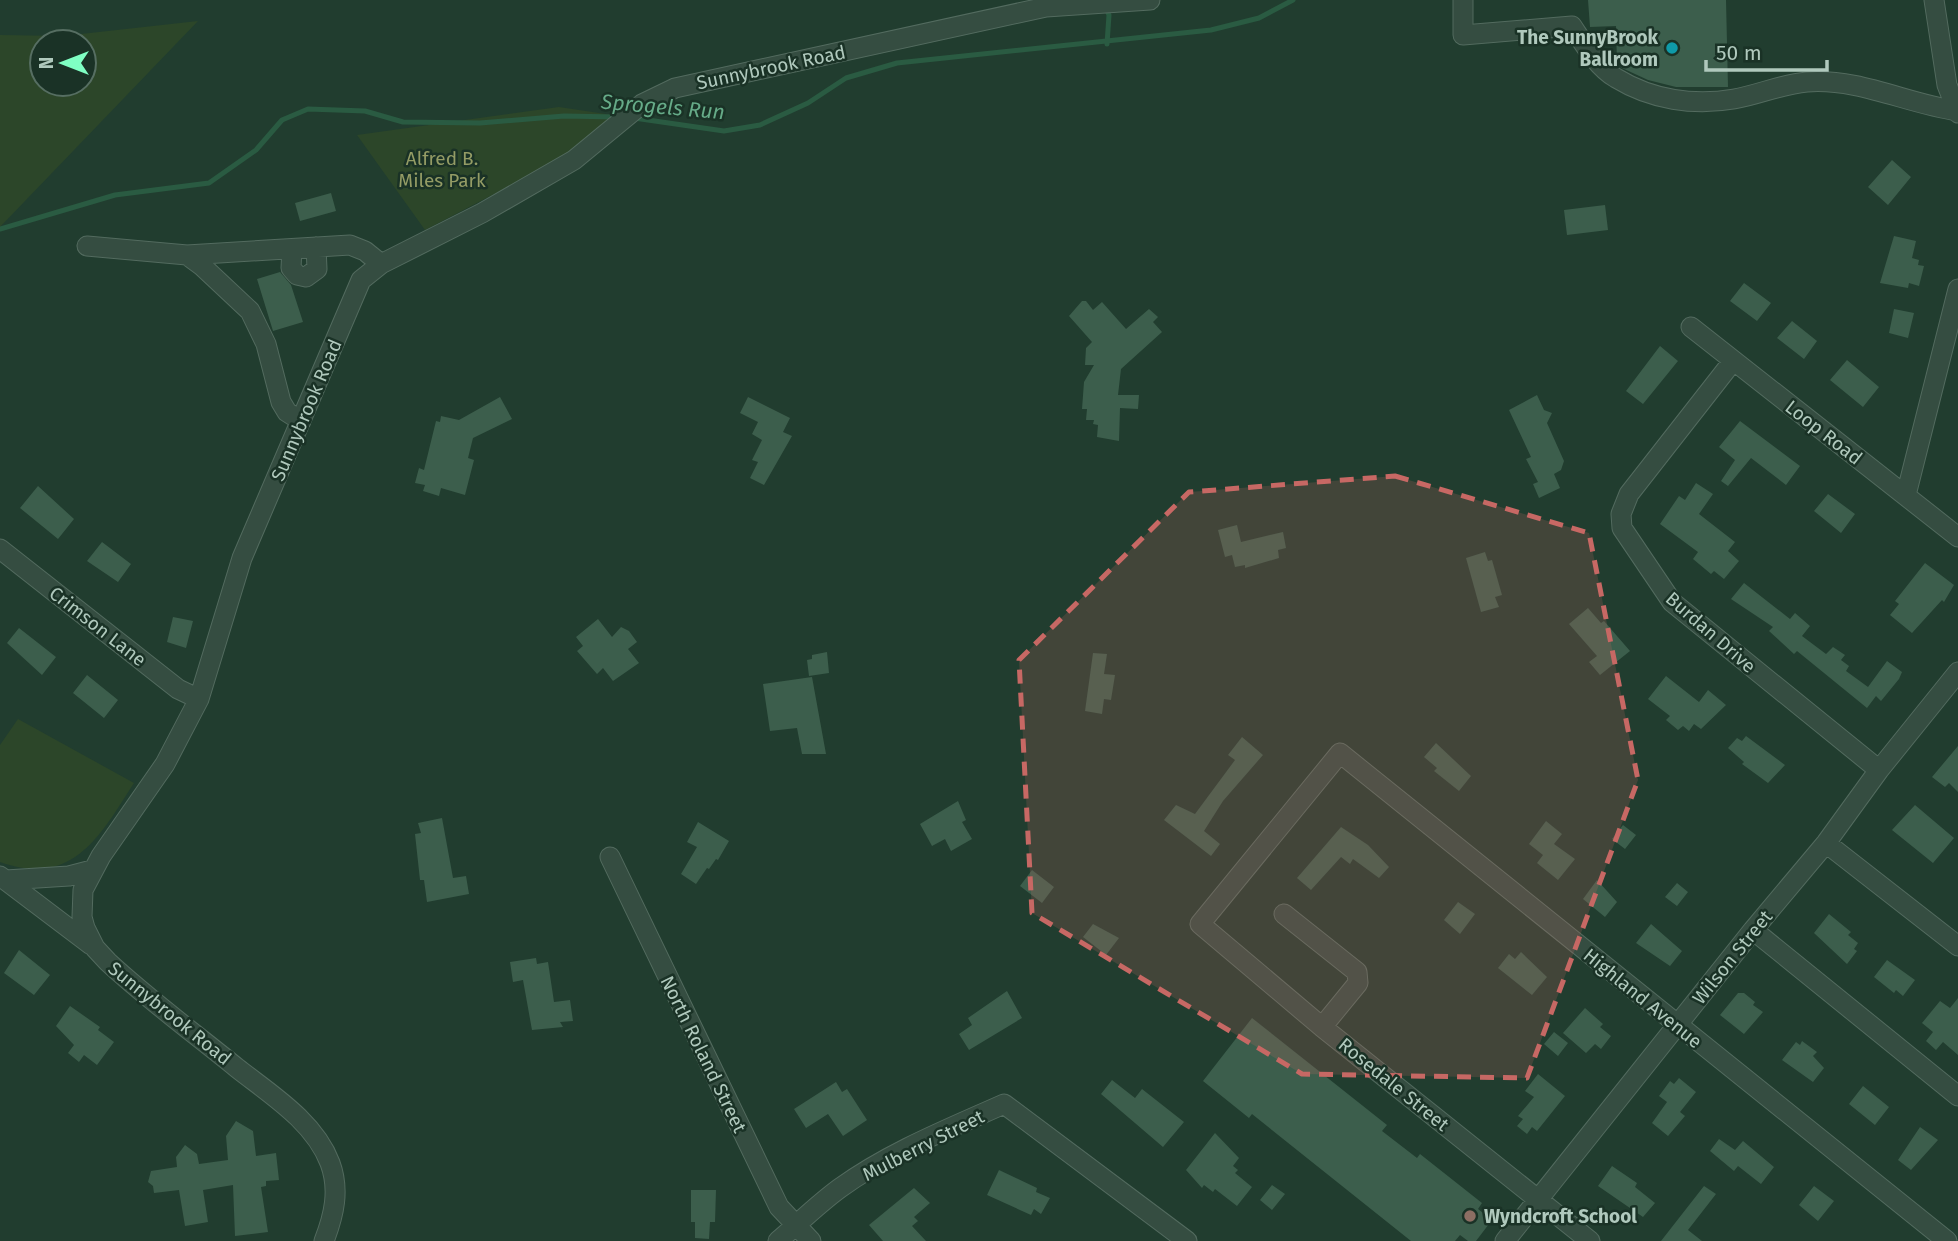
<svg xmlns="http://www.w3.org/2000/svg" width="1958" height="1241" viewBox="0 0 1958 1241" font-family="'Fira Sans',sans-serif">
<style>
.green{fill:#2c4629;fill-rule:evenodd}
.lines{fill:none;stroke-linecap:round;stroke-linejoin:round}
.stream{stroke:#2a5b42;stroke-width:5}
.building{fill:#3c5e4c}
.minor-casing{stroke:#536b5f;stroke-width:21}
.minor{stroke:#354d41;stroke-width:19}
.marked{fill:#c76864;fill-opacity:0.2;stroke:#c76864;stroke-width:5;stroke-dasharray:14 9;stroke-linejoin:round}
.culture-dot{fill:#0f9aa8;stroke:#1a3226;stroke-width:2.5}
.education-dot{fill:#8d6e63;stroke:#1a3226;stroke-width:2.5}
.labels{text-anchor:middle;stroke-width:5;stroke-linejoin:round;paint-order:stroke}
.poi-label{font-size:19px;font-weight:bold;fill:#b0c9bd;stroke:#1a3226;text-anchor:end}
.street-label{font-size:19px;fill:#b0c9bd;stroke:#1a3226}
.park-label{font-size:19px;fill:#949c65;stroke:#1a3226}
.water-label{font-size:21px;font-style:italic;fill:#66ab88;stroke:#1a3226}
</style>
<rect width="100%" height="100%" fill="#213d2f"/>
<path class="green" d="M 198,21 L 0,227 L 0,35 L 63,36 ZM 84,42 L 84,84 L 42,84 L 42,42 Z
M 559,107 L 619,116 L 552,164 L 425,230 L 357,135 Z
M 18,719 L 134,783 C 100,836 73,888 0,862 L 0,745 Z"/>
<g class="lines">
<path class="stream" d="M 1105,6 L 1109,15 L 1107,44
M 634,118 L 724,131 L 760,125 L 808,103 L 846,78 L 897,63 L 1211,30 L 1259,18 L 1293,0
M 0,229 L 115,195 L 209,183 L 256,150 L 282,120 L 308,109 L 365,111 L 403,122 L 480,123 L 564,116 L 617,117"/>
</g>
<path class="building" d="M 1588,0 L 1726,0 L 1728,87 L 1676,87 L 1648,80 L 1622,68 L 1617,64 L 1616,26 L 1590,27 Z
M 1892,160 L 1911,177 L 1888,205 L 1868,187 Z
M 331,193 L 336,211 L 300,221 L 295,203 Z
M 1605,205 L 1608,230 L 1567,235 L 1564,210 Z
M 1894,236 L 1916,241 L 1912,258 L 1919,260 L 1918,265 L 1924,266 L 1919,286 L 1909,283 L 1908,288 L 1880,283 Z
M 280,272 L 291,285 L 303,322 L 273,331 L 257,279 Z
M 1744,283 L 1771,303 L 1757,321 L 1730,301 Z
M 1082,301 L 1086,301 L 1093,310 L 1102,302 L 1126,329 L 1149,309 L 1158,317 L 1153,322 L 1162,332 L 1121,369 L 1118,395 L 1139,395 L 1138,409 L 1120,408 L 1119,441 L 1097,437 L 1098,425 L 1093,424 L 1094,420 L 1086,420 L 1087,409 L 1082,409 L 1084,382 L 1094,365 L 1085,365 L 1086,348 L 1092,342 L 1069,316 Z
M 1894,309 L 1914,313 L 1908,338 L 1889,333 Z
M 1792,321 L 1817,341 L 1804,359 L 1777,338 Z
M 1660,346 L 1678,361 L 1643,404 L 1626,391 Z
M 1847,360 L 1879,387 L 1863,407 L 1830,380 Z
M 1537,395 L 1544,410 L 1552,413 L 1547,423 L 1564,461 L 1561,470 L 1554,474 L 1560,488 L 1539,498 L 1533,484 L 1538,482 L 1526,459 L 1531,457 L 1509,410 Z
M 500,397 L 512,419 L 473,438 L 468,458 L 474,460 L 465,495 L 441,488 L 439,496 L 423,491 L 425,485 L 415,483 L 419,468 L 424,470 L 436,421 L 440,422 L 441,416 L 459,420 Z
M 748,397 L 790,418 L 783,432 L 792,436 L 764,485 L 750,478 L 758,462 L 752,460 L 762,440 L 752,434 L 758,422 L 740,413 Z
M 1740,421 L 1800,466 L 1786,485 L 1751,458 L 1728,486 L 1721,481 L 1735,460 L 1719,447 Z
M 1696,483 L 1713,494 L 1699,514 L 1735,542 L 1728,551 L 1739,561 L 1724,579 L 1714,571 L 1711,574 L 1693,559 L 1698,552 L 1660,524 L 1679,496 L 1685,500 Z
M 38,486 L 74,519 L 58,539 L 20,508 Z
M 1828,494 L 1855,514 L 1841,533 L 1814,511 Z
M 1237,525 L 1241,542 L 1283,532 L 1286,548 L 1278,550 L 1279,558 L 1245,568 L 1245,565 L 1235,567 L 1232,555 L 1225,557 L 1218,530 Z
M 102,542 L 131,564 L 118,582 L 87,561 Z
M 1485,552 L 1488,561 L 1492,560 L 1502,595 L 1495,597 L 1499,607 L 1481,612 L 1466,558 Z
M 1925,563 L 1954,585 L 1944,602 L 1942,600 L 1912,633 L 1890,615 L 1899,604 L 1895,601 Z
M 1744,583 L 1790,619 L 1795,613 L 1810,626 L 1802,636 L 1826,654 L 1833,647 L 1845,655 L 1841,660 L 1849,666 L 1846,671 L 1868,687 L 1887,661 L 1902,672 L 1899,679 L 1881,701 L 1876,696 L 1867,708 L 1797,651 L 1794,654 L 1769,631 L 1773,627 L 1731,599 Z
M 1588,608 L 1601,623 L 1604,621 L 1630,651 L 1600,675 L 1589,662 L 1597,656 L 1569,624 Z
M 173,617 L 193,621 L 186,648 L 167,642 Z
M 598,619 L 612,637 L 621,627 L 629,631 L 637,642 L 628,649 L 639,663 L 613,681 L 603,668 L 597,674 L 577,651 L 583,646 L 576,637 Z
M 19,628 L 56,657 L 42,675 L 7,643 Z
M 827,652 L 829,673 L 809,676 L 807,660 L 812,659 L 812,655 Z
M 1093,653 L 1107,654 L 1104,674 L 1115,675 L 1111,700 L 1104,699 L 1102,714 L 1085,711 Z
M 87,675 L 118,700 L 104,718 L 73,693 Z
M 1666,676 L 1699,702 L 1708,690 L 1726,705 L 1701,729 L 1694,724 L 1689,731 L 1683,726 L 1678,730 L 1666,720 L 1670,716 L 1648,699 Z
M 812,677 L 826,754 L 802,754 L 797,728 L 770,731 L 763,684 Z
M 1746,736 L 1785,765 L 1768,783 L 1742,764 L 1744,762 L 1728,748 L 1737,738 L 1742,741 Z
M 1242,737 L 1263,755 L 1223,801 L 1204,831 L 1220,844 L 1211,856 L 1164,820 L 1176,805 L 1195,814 L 1235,760 L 1228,755 Z
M 1436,743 L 1471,776 L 1459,791 L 1434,771 L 1437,768 L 1424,757 Z
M 1958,746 L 1958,792 L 1949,783 L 1945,787 L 1932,777 Z
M 958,801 L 966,820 L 962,822 L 972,839 L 951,851 L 945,839 L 932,846 L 920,824 Z
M 1915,805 L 1954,838 L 1933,863 L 1892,830 Z
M 442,818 L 453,878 L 466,876 L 469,894 L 427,902 L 424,880 L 420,880 L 415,834 L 421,833 L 418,823 Z
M 1546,821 L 1562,834 L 1554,844 L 1575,859 L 1558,880 L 1537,863 L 1543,855 L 1529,844 Z
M 698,822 L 729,841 L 718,860 L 716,859 L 709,869 L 707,868 L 696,884 L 681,874 L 697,847 L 687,842 Z
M 1623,825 L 1636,835 L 1625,849 L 1612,839 Z
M 1341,827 L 1368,845 L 1389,867 L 1379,878 L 1353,859 L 1350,864 L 1341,857 L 1311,890 L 1297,878 Z
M 1032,870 L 1054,887 L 1042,903 L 1020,886 Z
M 1597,880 L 1617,902 L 1605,917 L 1583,899 Z
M 1677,883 L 1688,892 L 1677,906 L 1665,897 Z
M 1458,902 L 1475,914 L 1460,934 L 1444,920 Z
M 1829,914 L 1851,932 L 1848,935 L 1858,943 L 1854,949 L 1857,951 L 1847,964 L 1814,933 Z
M 1093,924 L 1119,938 L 1106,955 L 1083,937 Z
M 1651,924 L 1682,951 L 1670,966 L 1636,943 Z
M 19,950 L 50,975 L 34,995 L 4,973 Z
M 1521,952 L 1547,977 L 1532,995 L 1498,968 L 1509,954 L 1515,959 Z
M 536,958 L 537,964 L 548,962 L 554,1002 L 570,1000 L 573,1021 L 560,1022 L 563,1027 L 532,1030 L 523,980 L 513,982 L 510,962 Z
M 1887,960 L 1915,980 L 1903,996 L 1896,990 L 1894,993 L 1874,977 Z
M 1007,991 L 1022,1018 L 969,1050 L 959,1034 L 972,1025 L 968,1018 Z
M 1738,993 L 1744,993 L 1755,1002 L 1753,1005 L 1763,1012 L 1744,1034 L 1720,1015 Z
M 1958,998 L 1958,1055 L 1943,1042 L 1936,1050 L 1926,1041 L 1933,1032 L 1922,1023 L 1940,1001 L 1950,1008 Z
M 70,1006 L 100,1027 L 98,1030 L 114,1042 L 97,1065 L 84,1055 L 79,1062 L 68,1053 L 74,1045 L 56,1026 Z
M 1585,1008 L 1603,1024 L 1600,1027 L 1611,1036 L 1601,1049 L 1595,1044 L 1586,1053 L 1563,1033 Z
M 1252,1018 L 1387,1125 L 1382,1131 L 1417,1158 L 1420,1154 L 1482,1203 L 1478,1209 L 1492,1220 L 1476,1241 L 1468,1241 L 1460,1235 L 1455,1241 L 1411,1241 L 1252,1114 L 1249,1118 L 1203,1081 Z
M 1554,1032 L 1568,1043 L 1558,1056 L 1544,1044 Z
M 1802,1041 L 1817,1052 L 1813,1056 L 1824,1068 L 1813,1082 L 1782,1060 L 1796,1042 L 1800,1045 Z
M 1538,1074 L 1565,1096 L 1537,1131 L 1532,1127 L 1527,1134 L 1517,1126 L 1523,1119 L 1518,1116 L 1534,1097 L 1525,1091 Z
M 1679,1078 L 1696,1092 L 1680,1112 L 1685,1116 L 1668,1136 L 1652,1123 L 1667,1102 L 1659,1096 L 1670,1081 L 1674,1084 Z
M 1112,1080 L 1135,1098 L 1142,1089 L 1184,1122 L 1163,1147 L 1101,1094 Z
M 836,1082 L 842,1092 L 847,1089 L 867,1120 L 843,1136 L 828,1114 L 806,1128 L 794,1109 Z
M 1863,1086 L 1889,1107 L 1875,1125 L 1849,1104 Z
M 236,1121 L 253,1131 L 256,1156 L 276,1153 L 279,1180 L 266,1181 L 266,1186 L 261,1187 L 268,1232 L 235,1236 L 233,1185 L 203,1190 L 208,1222 L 185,1226 L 179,1190 L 154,1193 L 153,1186 L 148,1182 L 151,1171 L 177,1167 L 176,1157 L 185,1145 L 197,1154 L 199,1164 L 228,1160 L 226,1136 Z
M 1920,1127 L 1938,1140 L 1911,1170 L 1898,1160 Z
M 1215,1133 L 1239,1158 L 1233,1166 L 1238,1170 L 1235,1173 L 1252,1187 L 1237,1206 L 1215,1189 L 1213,1192 L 1204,1185 L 1202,1188 L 1186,1170 Z
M 1719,1139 L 1735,1150 L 1743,1141 L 1774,1167 L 1761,1184 L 1738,1166 L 1734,1171 L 1710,1151 Z
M 1612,1166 L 1637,1183 L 1635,1187 L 1655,1203 L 1643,1217 L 1598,1186 Z
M 999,1170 L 1037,1188 L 1036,1192 L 1050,1198 L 1041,1214 L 1034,1209 L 1031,1215 L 987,1195 Z
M 1272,1185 L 1285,1194 L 1272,1210 L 1260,1200 Z
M 1704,1186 L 1716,1194 L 1688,1230 L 1702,1241 L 1661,1241 Z
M 1814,1186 L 1834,1201 L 1818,1221 L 1799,1205 Z
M 914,1188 L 930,1203 L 914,1217 L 918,1221 L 912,1226 L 926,1241 L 883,1241 L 869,1225 Z
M 691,1190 L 716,1190 L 715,1222 L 710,1222 L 709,1239 L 695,1238 L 695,1222 L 691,1222 Z"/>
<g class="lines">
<g class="minor-casing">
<path id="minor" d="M 1463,0 L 1463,35 L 1572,26 C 1584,44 1597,67 1616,78 C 1652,100 1694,106 1734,99 C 1758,95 1782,84 1807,82 C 1859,78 1908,104 1958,111
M 1934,0 L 1947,85 L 1958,113
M 87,246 L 187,255 L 202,266 L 250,311 L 266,344 L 281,402 L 287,412 L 301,421
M 292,249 L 291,268 L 297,275 L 306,277 L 317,269 L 316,247
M 187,255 L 350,245 L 365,251 L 381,264
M 1691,327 L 1958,537
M 1733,361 L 1629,494 L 1621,514 L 1622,528 L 1672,602 L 1879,770
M 1906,495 L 1958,289
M 0,549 L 178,689 L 199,699
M 1826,843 L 1958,946
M 610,857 L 779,1207 L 811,1241
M 0,876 L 91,945
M 6,880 L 69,876 L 92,870
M 1284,914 L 1357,972 L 1358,983 L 1322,1027
M 1753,930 L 1958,1096
M 324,1241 C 334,1215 340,1190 330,1163 C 314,1121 270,1094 237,1068 C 194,1033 149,1000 108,962 L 95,948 L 85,928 L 82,917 L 83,890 L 101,856 L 165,764 L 199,699 L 242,558 L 361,280 L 381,264 L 482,213 L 574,160 L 642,104 L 675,88 L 1046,7 L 1150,0
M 778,1241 C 799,1223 818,1204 840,1188 C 890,1152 948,1129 1004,1104 L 1187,1241
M 1505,1241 L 1753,930 L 1826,843 L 1879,770 L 1958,672
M 1590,1241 L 1322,1027 L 1200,924 L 1340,753 L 1947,1241"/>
</g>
<use href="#minor" class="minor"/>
</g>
<path class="marked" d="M 1395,476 L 1589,533 L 1638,780 L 1527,1078 L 1302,1074 L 1032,913 L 1019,660 L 1189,492 Z"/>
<circle class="culture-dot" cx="1672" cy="48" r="7"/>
<circle class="education-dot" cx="1470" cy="1216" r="7"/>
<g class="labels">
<g class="poi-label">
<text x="1658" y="44">The SunnyBrook<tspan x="1658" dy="22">Ballroom</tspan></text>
<text x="1484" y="1223" text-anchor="start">Wyndcroft School</text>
</g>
<g class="street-label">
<text transform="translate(771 67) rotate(-12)" y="7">Sunnybrook Road</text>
<text transform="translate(306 410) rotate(-67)" y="7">Sunnybrook Road</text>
<text transform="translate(1824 432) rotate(38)" y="7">Loop Road</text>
<text transform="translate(98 626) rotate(38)" y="7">Crimson Lane</text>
<text transform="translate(1711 632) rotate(41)" y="7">Burdan Drive</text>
<text transform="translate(1732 957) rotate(-51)" y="7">Wilson Street</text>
<text transform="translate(1643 998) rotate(39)" y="7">Highland Avenue</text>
<text transform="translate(170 1013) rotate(39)" y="7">Sunnybrook Road</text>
<text transform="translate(704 1054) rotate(64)" y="7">North Roland Street</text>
<text transform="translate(1394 1084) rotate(39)" y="7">Rosedale Street</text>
<text transform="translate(923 1145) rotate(-27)" y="7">Mulberry Street</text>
</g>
<g class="park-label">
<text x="442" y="165">Alfred B.<tspan x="442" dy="22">Miles Park</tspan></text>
</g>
<g class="water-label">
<text transform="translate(663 107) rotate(5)" y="7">Sprogels Run</text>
</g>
</g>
<g transform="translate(63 63) rotate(270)"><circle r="33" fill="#1a3226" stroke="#566e62" stroke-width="2"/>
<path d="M0-5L12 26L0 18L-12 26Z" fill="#7fffc3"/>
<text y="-10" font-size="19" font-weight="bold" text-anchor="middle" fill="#b0c9bd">N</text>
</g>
<path d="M1706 60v10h121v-10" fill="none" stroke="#b0c9bd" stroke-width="3.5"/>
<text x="1716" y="60" font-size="21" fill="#b0c9bd" stroke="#1a3226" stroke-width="5" paint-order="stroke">50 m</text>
</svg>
